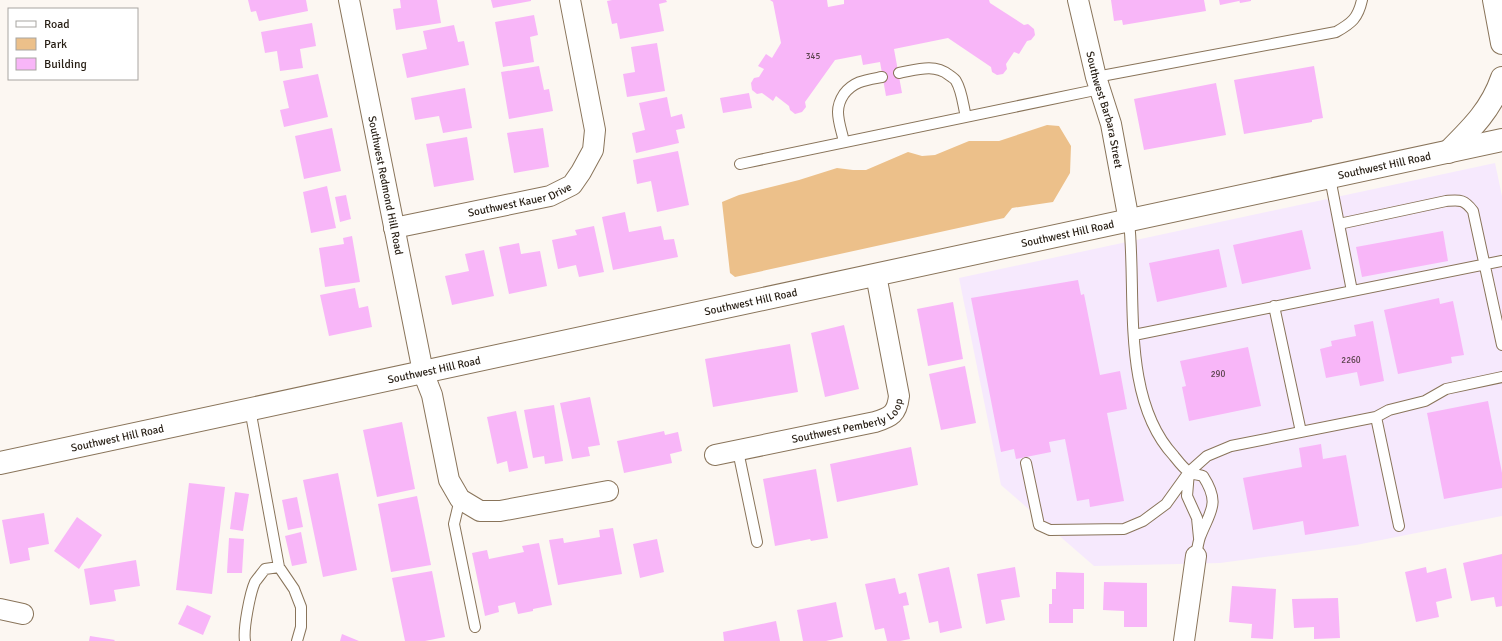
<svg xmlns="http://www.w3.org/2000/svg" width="1502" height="641" viewBox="0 0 1502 641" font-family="Signika,sans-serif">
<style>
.commercial{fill:#f6e9fd}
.green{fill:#ecc08a}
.building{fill:#f8b6f8}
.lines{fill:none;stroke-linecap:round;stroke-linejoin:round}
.lane-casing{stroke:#89745a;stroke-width:12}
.street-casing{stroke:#89745a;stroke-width:22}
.secondary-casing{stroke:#89745a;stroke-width:24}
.lane{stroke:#fff;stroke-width:10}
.street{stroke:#fff;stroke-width:20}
.secondary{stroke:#fff;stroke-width:22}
.labels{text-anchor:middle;stroke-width:3;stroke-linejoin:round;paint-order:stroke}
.number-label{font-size:9px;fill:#5a434c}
.street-label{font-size:11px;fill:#261d13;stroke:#fff}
</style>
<rect width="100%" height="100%" fill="#fcf7f2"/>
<path class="commercial" d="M 1495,163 L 1502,196 L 1502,516 L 1356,545 L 1220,563 L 1094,566 L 1001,485 L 959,278 Z"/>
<path class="green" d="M 1047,125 L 1059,126 L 1071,146 L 1070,173 L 1053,202 L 1012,208 L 1004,218 L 735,277 L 730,273 L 722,202 L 739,195 L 799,180 L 837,168 L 853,170 L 866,170 L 908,152 L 922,156 L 935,155 L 969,141 L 999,141 Z"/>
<path class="building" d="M 248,0 L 306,0 L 308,11 L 259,21 L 256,11 L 251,12 Z
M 400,0 L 437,0 L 441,23 L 396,30 L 393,9 L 401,8 Z
M 491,0 L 531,0 L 531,1 L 493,8 Z
M 612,0 L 666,0 L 667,2 L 659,4 L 664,31 L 620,39 L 617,23 L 612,24 L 607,1 Z
M 770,0 L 827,0 L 828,7 L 844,4 L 844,0 L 989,0 L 990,3 L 1024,25 L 1028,24 L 1034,29 L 1035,35 L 1031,40 L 1027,41 L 1019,54 L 1014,52 L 1006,64 L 1007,69 L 1003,74 L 997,75 L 992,72 L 991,67 L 948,38 L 894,49 L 902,93 L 886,96 L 880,62 L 863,65 L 861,55 L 835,60 L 805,102 L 806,107 L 802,112 L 795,114 L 790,110 L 789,106 L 776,96 L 773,101 L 762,93 L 757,94 L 752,90 L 751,83 L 754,78 L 759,77 L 764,69 L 758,66 L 766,54 L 772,58 L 781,43 L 773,2 Z
M 1111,0 L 1204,0 L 1206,11 L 1123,25 L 1122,20 L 1114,21 Z
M 1219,0 L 1239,0 L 1239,1 L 1220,5 Z
M 1239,0 L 1251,0 L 1251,1 L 1240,3 Z
M 534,15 L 538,35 L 530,37 L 534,62 L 503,67 L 495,22 Z
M 312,23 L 316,46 L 300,49 L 303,68 L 280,71 L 277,51 L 265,53 L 261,32 Z
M 454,25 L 458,42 L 464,41 L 469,65 L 407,78 L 402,54 L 427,49 L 423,31 Z
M 657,43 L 665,91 L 627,97 L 623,74 L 635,72 L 631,47 Z
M 539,66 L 544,90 L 549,89 L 553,111 L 509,119 L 501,72 Z
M 1314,66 L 1323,118 L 1312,120 L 1312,122 L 1244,134 L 1234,80 Z
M 318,74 L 328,117 L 284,127 L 280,110 L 289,108 L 283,81 Z
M 1216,83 L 1226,135 L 1144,150 L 1134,99 Z
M 465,88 L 472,128 L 443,133 L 439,116 L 415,120 L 411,98 Z
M 749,93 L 752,108 L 723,113 L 720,98 Z
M 667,97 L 671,117 L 682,114 L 685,128 L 676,130 L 679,143 L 636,153 L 632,133 L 645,130 L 639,103 Z
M 332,128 L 341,171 L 304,179 L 295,136 Z
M 543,128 L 549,167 L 514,173 L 507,133 Z
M 467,137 L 474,180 L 434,187 L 426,144 Z
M 678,151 L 689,205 L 657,212 L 651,181 L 637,184 L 633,160 Z
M 327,186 L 336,228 L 311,233 L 303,192 Z
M 346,195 L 351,219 L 340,222 L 335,197 Z
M 625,212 L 629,232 L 661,226 L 664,240 L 674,239 L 678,257 L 613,270 L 602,217 Z
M 594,226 L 604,272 L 579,277 L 576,265 L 558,269 L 552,240 L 577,235 L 575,230 Z
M 1302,230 L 1311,269 L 1242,284 L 1233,245 Z
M 1443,231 L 1448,261 L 1362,277 L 1356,247 Z
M 352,236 L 360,282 L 325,287 L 319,248 L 344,244 L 343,238 Z
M 519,243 L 521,254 L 540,251 L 547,286 L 509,294 L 499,247 Z
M 1219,249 L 1227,287 L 1157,302 L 1149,263 Z
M 484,250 L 494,296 L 452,305 L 445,276 L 469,271 L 465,254 Z
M 1078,280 L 1081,295 L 1084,294 L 1100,375 L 1120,371 L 1127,409 L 1107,413 L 1124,501 L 1090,507 L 1089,499 L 1077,501 L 1065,439 L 1049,442 L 1051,452 L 1016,459 L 1014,449 L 1001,452 L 971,298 Z
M 355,288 L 359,308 L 368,306 L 372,327 L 329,336 L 320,295 Z
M 1439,298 L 1440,304 L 1453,301 L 1464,355 L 1451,357 L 1452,363 L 1398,374 L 1384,310 Z
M 953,302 L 963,359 L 928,366 L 917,309 Z
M 1373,321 L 1384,381 L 1360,386 L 1357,372 L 1326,378 L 1320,349 L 1332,346 L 1331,341 L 1356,336 L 1354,325 Z
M 844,325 L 859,389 L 825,397 L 811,333 Z
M 790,344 L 798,392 L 713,407 L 705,359 Z
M 1248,347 L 1261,406 L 1189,421 L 1182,387 L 1186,386 L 1180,361 Z
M 965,366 L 976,423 L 941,430 L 929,374 Z
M 590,397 L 600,445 L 588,447 L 590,456 L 572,459 L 560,403 Z
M 1488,401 L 1502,473 L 1502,488 L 1444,499 L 1427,413 Z
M 554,405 L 563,461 L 545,464 L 544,456 L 533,458 L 524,410 Z
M 516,411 L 528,468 L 509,472 L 507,461 L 497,464 L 487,417 Z
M 402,422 L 415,489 L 377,497 L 363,430 Z
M 664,431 L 665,435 L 678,432 L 682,451 L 670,454 L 672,463 L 624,473 L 617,441 Z
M 1321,444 L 1323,459 L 1346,455 L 1359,526 L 1305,535 L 1303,521 L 1253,530 L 1243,478 L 1302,467 L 1299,448 Z
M 911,447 L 918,485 L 837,502 L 830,464 Z
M 816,469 L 828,538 L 811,541 L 810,539 L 775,546 L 763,479 Z
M 338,473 L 357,570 L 323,577 L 303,480 Z
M 189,483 L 225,487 L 212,594 L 176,590 Z
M 235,492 L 249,494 L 243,531 L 230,529 Z
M 417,496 L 431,565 L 391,572 L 378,504 Z
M 297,497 L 303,527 L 288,530 L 282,500 Z
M 44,513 L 49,544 L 28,548 L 30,560 L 10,564 L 2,520 Z
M 77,517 L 102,535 L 79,569 L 54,551 Z
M 613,528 L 622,574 L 558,585 L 549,540 L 563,538 L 564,543 L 600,537 L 599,530 Z
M 301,532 L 307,563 L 292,566 L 285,536 Z
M 229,538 L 244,539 L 242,573 L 227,573 Z
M 657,539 L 664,572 L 640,578 L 633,544 Z
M 539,543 L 552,605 L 533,609 L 533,611 L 518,614 L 515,602 L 498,606 L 499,612 L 485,616 L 472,553 L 487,550 L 489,559 L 524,552 L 522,546 Z
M 1502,554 L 1502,606 L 1496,607 L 1494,597 L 1471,601 L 1463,563 Z
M 136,560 L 140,586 L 114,590 L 116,601 L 90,605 L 84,569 Z
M 949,567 L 962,628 L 940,633 L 938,621 L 929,623 L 918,574 Z
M 1015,567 L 1020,597 L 1001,600 L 1005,620 L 986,624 L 977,574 Z
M 1426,567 L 1427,573 L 1446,568 L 1452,598 L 1436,602 L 1439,617 L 1416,622 L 1405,572 Z
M 432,571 L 445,637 L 425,641 L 405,641 L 392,578 Z
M 1056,572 L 1084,573 L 1084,609 L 1073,609 L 1073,623 L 1049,623 L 1049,604 L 1052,604 L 1052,589 L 1056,589 Z
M 895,578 L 899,594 L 906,592 L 909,605 L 903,606 L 910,639 L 900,641 L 887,641 L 884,628 L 875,630 L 865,584 Z
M 1104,582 L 1147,583 L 1147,627 L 1124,627 L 1124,611 L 1103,610 Z
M 1232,586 L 1276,589 L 1273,639 L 1251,638 L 1252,624 L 1229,622 Z
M 1338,598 L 1340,638 L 1314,639 L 1314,627 L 1294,628 L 1292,599 Z
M 836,602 L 843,637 L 826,641 L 803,641 L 797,610 Z
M 187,605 L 211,616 L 203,635 L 178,624 Z
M 776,621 L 780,641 L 724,641 L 723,632 Z
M 342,634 L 359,641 L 340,641 Z
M 90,636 L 115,640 L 114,641 L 89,641 Z"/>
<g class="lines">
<g class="lane-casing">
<path id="lane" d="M 899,73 C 916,70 934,63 949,75 C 952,77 955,79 956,81 C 962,91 963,105 966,117
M 1096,77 L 1336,32 C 1352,23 1358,18 1362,0
M 844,142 C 842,132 838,122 838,112 C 838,105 840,100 844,94 C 854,81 866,80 882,77
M 740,164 L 1100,89
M 1330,178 L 1352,291
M 1129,221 C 1137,294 1120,398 1174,456 C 1178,461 1183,468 1189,472 C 1192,474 1199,475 1203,476 C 1221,504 1210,511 1200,537 C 1198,543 1197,550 1196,556
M 1339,224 L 1446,201 C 1460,200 1464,199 1473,211 L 1502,345
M 1274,306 L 1301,432
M 1134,335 L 1502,261
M 250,409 L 279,567 L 294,589 L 301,607 L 301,627 L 297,641
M 1376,417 L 1399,526
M 738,451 L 757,542
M 1026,463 L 1039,525 L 1050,530 L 1124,529 L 1143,521 L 1166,504 L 1189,472 L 1207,456 L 1231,446 L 1376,417 L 1389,410 L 1425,401 L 1446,389 L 1502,377
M 1189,472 L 1187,496 L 1197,518 L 1199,538
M 460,499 L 454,524 L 475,627
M 245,641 C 243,629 250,593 255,582 C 258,578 262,573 265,569 L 279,567"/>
</g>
<g class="street-casing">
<g id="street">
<path id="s1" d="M 349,0 L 423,372 L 432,395 L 449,480 L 460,499 L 480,511 L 500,511 L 608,491"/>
<path id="s2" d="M 1078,0 L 1096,77 L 1111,124 L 1129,221"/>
<path id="s3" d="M 394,228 L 550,196 L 572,185 L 581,172 L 593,150 L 595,130 L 570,0"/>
<path id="s4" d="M 715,455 L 875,422 C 891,417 897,414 899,396 L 876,275"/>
<path d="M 0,609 L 23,614"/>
<path d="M 1184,641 L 1196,556"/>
</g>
</g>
<g class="secondary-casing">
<g id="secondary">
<path d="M 1494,0 L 1502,43"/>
<path d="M 1448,152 C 1471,129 1491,110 1502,78"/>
<path id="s5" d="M 0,463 L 1502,140"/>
</g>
</g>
<use href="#lane" class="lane"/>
<use href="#street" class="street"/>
<use href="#secondary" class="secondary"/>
</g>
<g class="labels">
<g class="number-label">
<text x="813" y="59">345</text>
<text x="1351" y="363">2260</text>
<text x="1218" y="377">290</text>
</g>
<g class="street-label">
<text dy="4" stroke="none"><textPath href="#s2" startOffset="113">Southwest Barbara Street</textPath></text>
<text dy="4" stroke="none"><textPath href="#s5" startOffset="1416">Southwest Hill Road</textPath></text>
<text dy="4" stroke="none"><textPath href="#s1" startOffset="189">Southwest Redmond Hill Road</textPath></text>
<text dy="4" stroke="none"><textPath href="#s3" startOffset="129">Southwest Kauer Drive</textPath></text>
<text dy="4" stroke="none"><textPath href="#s5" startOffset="1092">Southwest Hill Road</textPath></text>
<text dy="4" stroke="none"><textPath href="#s5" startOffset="768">Southwest Hill Road</textPath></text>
<text dy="4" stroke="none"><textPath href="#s5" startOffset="444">Southwest Hill Road</textPath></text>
<text dy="4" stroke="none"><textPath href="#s4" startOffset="139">Southwest Pemberly Loop</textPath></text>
<text dy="4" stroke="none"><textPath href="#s5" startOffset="120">Southwest Hill Road</textPath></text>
</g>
</g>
<rect x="8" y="8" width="130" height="72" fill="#ffffff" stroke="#a8a5a1"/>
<rect x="16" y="21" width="20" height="6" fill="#ffffff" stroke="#a8a5a1"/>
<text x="44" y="28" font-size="12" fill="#261d13">Road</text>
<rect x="16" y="38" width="20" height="12" fill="#ecc08a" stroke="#a8a5a1"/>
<text x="44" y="48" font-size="12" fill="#261d13">Park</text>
<rect x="16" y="58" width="20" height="12" fill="#f8b6f8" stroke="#a8a5a1"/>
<text x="44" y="68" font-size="12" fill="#261d13">Building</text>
</svg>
